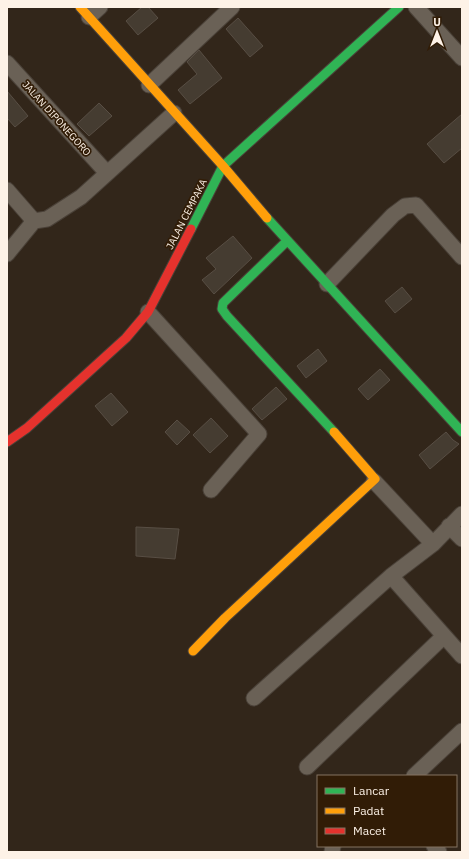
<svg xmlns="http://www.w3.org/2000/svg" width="469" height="859" viewBox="0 0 469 859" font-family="'IBM Plex Sans',sans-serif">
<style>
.building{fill:#453c31;stroke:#584e44}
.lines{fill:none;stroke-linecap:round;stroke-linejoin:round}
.street-casing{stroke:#4a4138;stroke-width:17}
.fast-casing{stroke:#4a4138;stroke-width:11}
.slow-casing{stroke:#4a4138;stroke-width:11}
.jam-casing{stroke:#4a4138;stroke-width:11}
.street{stroke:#6a6156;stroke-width:15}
.fast{stroke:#30b455;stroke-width:9}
.slow{stroke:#ff9f0a;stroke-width:9}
.jam{stroke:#e5322d;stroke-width:9}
.labels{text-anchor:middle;stroke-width:3.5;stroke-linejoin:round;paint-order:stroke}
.street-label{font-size:10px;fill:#fdf2e7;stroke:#311c06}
</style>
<rect width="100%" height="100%" fill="#32261a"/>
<path class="building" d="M 142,7 L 148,7 L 158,18 L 138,35 L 126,21 Z
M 238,18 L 263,46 L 250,57 L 226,29 Z
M 199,50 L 222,78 L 190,104 L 178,90 L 197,74 L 187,62 Z
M 7,91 L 28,116 L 15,127 L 7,118 Z
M 99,103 L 112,116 L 89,136 L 77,124 Z
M 462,114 L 462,148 L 444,163 L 427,144 Z
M 233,236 L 252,258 L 214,294 L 202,280 L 216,269 L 206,258 Z
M 402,287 L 412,299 L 395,313 L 385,301 Z
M 318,349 L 327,361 L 306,378 L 297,366 Z
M 380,369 L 390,380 L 368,400 L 358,389 Z
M 276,387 L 287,399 L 262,420 L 252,409 Z
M 111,393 L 128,412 L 112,426 L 95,406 Z
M 211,418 L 228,436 L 210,453 L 193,435 Z
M 177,420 L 190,432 L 177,445 L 165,432 Z
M 446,432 L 453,440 L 459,444 L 430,469 L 419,455 Z
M 136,527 L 179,529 L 175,559 L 136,556 Z"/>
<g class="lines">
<g class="street-casing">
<path id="street" d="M 416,7 L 462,58
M 89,17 L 100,7
M 7,63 L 107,173
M 149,85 L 232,7
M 7,190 L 34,221 L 47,219 L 81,197 L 174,113
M 7,254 L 34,221
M 327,284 L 393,215 L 405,206 L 416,205 L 462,257
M 148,312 L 259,434 L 211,490
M 374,481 L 433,544
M 449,526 L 462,539
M 391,576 L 462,656
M 254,698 L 391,576 L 433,544 L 462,514
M 307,767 L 444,636
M 414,776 L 462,731
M 434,846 L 439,852
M 332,852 L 333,846"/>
</g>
<g class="fast-casing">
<path id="fast" d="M 267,218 L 462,432
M 191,229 L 223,166 L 399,7
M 287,241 L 223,303 L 222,309 L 227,316 L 334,432"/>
</g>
<g class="slow-casing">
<path id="slow" d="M 80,7 L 223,166 L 267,218
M 193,651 L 225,618 L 375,479 L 334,432"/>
</g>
<g class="jam-casing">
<path id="jam" d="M 7,442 L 27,428 L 126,338 L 148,312 L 191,229"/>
</g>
<use href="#street" class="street"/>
<use href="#fast" class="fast"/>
<use href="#slow" class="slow"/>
<use href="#jam" class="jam"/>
</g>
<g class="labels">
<g class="street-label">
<text transform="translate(57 118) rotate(48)" y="4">JALAN DIPONEGORO</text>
<text transform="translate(186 214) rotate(-63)" y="4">JALAN CEMPAKA</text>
</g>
</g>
<rect width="469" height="859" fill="none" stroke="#fdf2e7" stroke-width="16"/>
<rect x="317" y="775" width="140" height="72" fill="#311c06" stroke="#837260"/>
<rect x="325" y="788" width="20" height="6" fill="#30b455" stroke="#837260"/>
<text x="353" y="795" font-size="12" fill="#fdf2e7">Lancar</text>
<rect x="325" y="808" width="20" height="6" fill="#ff9f0a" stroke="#837260"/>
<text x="353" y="815" font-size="12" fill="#fdf2e7">Padat</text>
<rect x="325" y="828" width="20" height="6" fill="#e5322d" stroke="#837260"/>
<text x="353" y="835" font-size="12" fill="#fdf2e7">Macet</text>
<g transform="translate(437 32)" stroke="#311c06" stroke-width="3" paint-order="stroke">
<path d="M0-3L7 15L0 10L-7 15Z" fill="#fdf2e7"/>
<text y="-6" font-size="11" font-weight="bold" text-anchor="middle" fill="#fdf2e7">U</text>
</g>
</svg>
